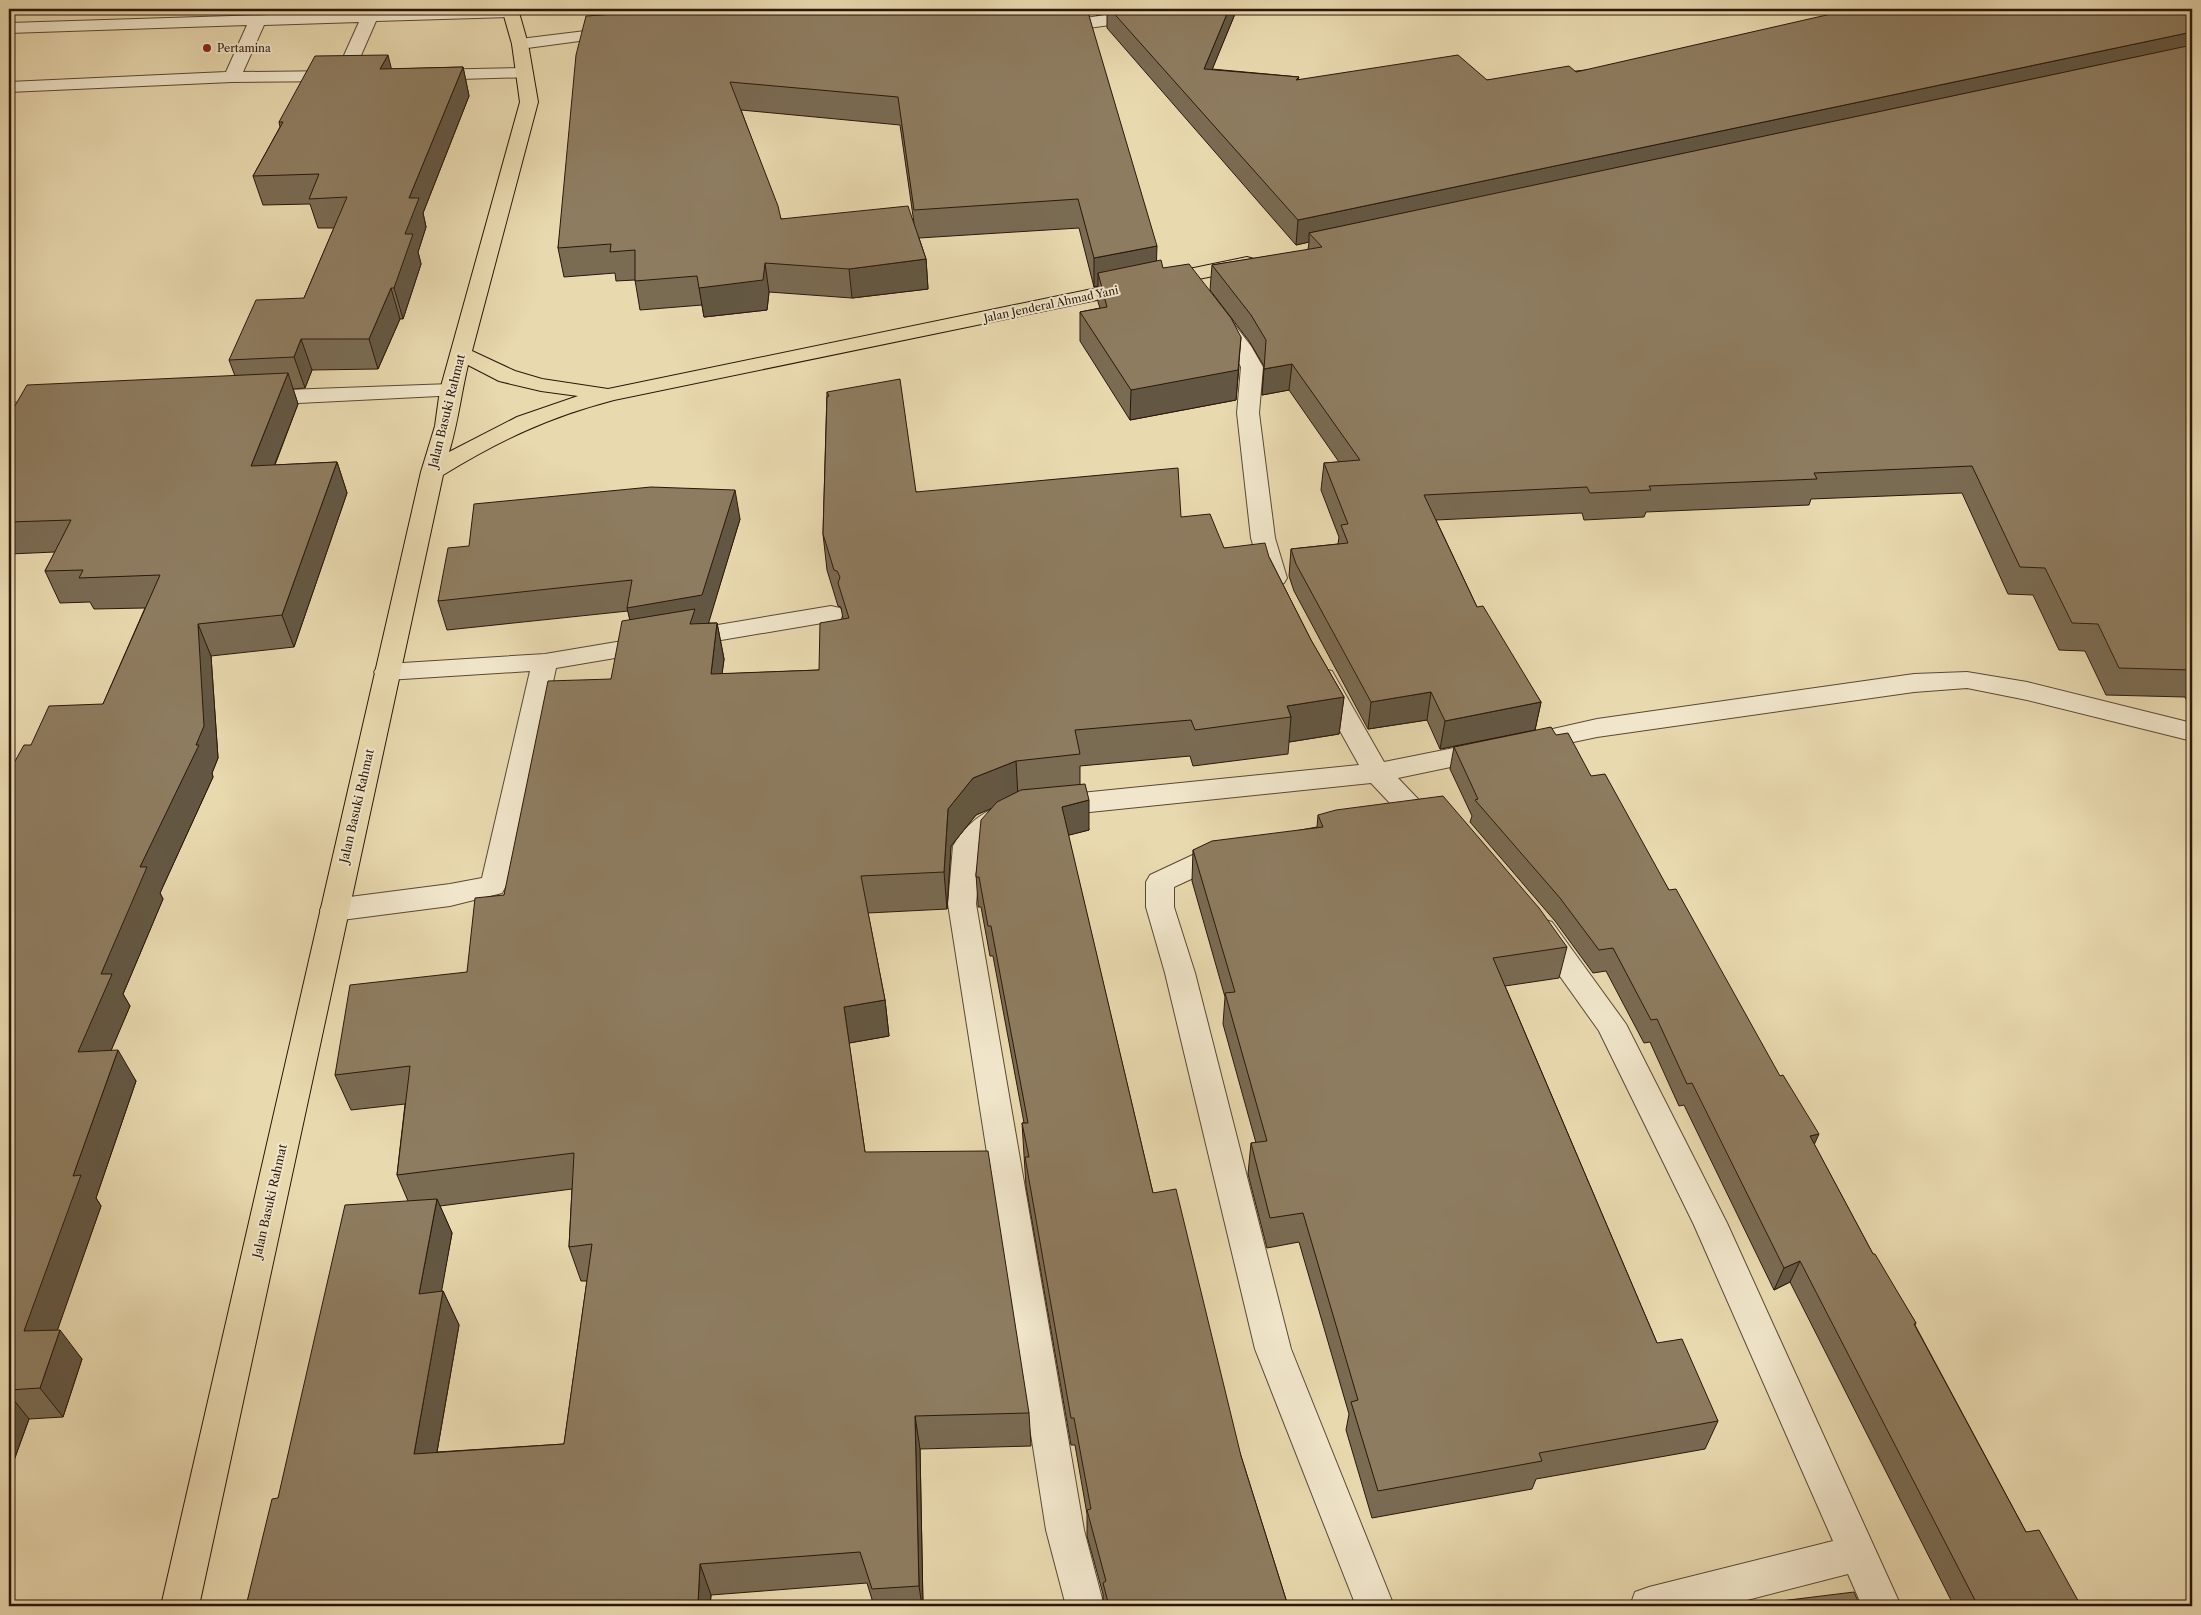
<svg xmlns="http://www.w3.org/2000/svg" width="2201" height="1615" viewBox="0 0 2201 1615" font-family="'Libre Caslon Text',serif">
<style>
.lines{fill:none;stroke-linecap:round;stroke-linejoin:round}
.lane-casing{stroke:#5a4833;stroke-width:2}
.street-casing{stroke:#5a4833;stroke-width:2}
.highway-casing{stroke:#2b170a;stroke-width:2}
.lane{fill:#f1e6cb;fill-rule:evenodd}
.street{fill:#f1e6cb;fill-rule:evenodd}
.highway{fill:#e9d9af;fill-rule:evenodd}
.wall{fill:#7a6b53;stroke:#2b170a;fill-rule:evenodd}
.shaded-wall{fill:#635743;stroke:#2b170a}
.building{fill:#8e7c60;stroke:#2b170a}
.poi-dot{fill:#8f2418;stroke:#f1e6cb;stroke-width:2}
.labels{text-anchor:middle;stroke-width:4;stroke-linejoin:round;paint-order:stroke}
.far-poi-label{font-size:11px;fill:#2b170a;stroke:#f1e6cb;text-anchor:start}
.far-street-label{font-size:11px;fill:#2b170a;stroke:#f1e6cb}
.street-label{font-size:12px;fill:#2b170a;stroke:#f1e6cb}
</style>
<rect width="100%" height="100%" fill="#e9d9af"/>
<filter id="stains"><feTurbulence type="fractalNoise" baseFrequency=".004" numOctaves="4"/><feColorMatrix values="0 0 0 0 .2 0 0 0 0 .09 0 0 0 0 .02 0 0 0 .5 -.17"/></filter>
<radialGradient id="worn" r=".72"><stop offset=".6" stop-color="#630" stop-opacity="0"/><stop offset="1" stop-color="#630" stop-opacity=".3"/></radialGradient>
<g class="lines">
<g class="lane-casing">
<path id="lane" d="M 460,9 L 517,9 L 519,12 L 517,15 L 511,17 L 376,21 L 352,76 L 349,80 L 343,81 L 232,82 L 9,92 L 9,82 L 226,72 L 247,25 L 9,33 L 9,23 ZM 359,22 L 337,71 L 243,72 L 264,25 Z
M 524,68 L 530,69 L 533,73 L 530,77 L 426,80 L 420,79 L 417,75 L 420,71 L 426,70 Z
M 831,606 L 840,608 L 843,614 L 840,620 L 556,668 L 512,875 L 502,893 L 450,906 L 334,921 L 324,918 L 320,910 L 324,902 L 334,899 L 450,884 L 482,878 L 530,671 L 387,680 L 378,678 L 374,672 L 378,666 L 387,664 L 545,654 Z"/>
</g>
<g class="street-casing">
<path id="street" d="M 1144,9 L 1173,9 L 1171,12 L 1124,23 L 1053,33 L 1047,31 L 1045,28 L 1047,25 L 1053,23 Z
M 618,27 L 624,29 L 626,32 L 624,35 L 520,49 L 514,48 L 512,44 L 514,40 L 520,39 Z
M 1217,309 L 1224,311 L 1251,346 L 1263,367 L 1259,413 L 1275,538 L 1287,578 L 1284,583 L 1275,586 L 1266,583 L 1263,578 L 1251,538 L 1237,413 L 1241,367 L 1231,347 L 1207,315 L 1210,311 Z
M 451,384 L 459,385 L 462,390 L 459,395 L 258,405 L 250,403 L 247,398 L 250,393 L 258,391 Z
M 50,401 L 58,403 L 61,408 L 58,413 L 9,415 L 9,403 Z
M 1323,669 L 1332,671 L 1384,762 L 1489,741 L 1498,744 L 1502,750 L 1498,756 L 1489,759 L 1398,778 L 1419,800 L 1427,799 L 1449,805 L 1453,812 L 1449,819 L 1439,822 L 1403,817 L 1371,783 L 1051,816 L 1041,813 L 1037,806 L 1041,799 L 1051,796 L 1359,765 L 1310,677 L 1314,671 Z
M 1967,672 L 2027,682 L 2192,723 L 2192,741 L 2027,700 L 1967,688 L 1914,692 L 1597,737 L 1531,751 L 1522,748 L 1518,742 L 1522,736 L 1597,719 L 1914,674 Z
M 1011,802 L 1021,805 L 1025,812 L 1021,819 L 997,830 L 981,849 L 976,904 L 1084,1530 L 1104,1606 L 1066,1606 L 1046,1530 L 948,904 L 953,846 C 967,822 985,810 1011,802 Z
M 1227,845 L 1237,848 L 1241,855 L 1237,862 L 1215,868 L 1174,887 L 1174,907 L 1195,973 L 1291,1349 L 1394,1606 L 1356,1606 L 1255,1349 L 1165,973 L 1146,907 L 1146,882 L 1150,875 L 1197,853 Z
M 1542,919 L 1552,922 L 1626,1024 L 1727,1223 L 1901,1606 L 1862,1606 L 1848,1574 L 1724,1606 L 1630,1606 L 1635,1592 L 1649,1587 L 1833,1541 L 1694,1225 L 1599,1031 L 1527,930 L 1532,922 Z"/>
</g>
<g class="highway-casing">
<path id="highway" d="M 502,9 L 518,9 L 528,44 L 538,102 L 472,351 L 515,371 L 542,379 L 608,389 L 1247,257 L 1254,259 L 1257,263 L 1254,267 L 1247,269 L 614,400 C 549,417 500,440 443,475 L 199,1606 L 161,1606 L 421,472 L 435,426 L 440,390 L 520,102 L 512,44 ZM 468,365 L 499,381 L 541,391 L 578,396 L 517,417 L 449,452 C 458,423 461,394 468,365 Z"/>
</g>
<use href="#lane" class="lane"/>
<use href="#street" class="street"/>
<use href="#highway" class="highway"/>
</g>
<path class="wall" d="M 590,9 L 1087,9 L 1156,261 L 1163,268 L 1239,367 L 1236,400 L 1130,420 L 1080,341 L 1080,312 L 1100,308 L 1098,302 L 1098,286 L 1094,287 L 1079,228 L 919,238 L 926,259 L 928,289 L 852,298 L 769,292 L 767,310 L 704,317 L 702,305 L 640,310 L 635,280 L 616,281 L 615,273 L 564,277 L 558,248 L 592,16 ZM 741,110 L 900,125 L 914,223 L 781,219 Z
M 1090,9 L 1237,9 L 1212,69 L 1299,77 L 1298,80 L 1487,80 L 2192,9 L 2192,712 L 2185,697 L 2106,695 L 2085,651 L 2059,650 L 2033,595 L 2008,594 L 1962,493 L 1811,499 L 1809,505 L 1646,512 L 1644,517 L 1584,520 L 1582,513 L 1436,520 L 1477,607 L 1541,702 L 1535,730 L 1440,749 L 1427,720 L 1368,729 L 1294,591 L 1289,576 L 1291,549 L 1338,544 L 1339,537 L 1321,490 L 1324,463 L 1339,462 L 1289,390 L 1262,395 L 1264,366 L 1249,341 L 1210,290 L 1212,265 L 1308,250 L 1309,242 L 1296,245 L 1107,28 L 1107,14 L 1096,15 Z
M 463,67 L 469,96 L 423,213 L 426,227 L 418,252 L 421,264 L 403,319 L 400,319 L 378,369 L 312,370 L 305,388 L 293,389 L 298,404 L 275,465 L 337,462 L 347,493 L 294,647 L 211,656 L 218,758 L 212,773 L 213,777 L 160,893 L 163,899 L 123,994 L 130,1006 L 111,1050 L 136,1081 L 96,1198 L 101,1206 L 57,1330 L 82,1359 L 63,1417 L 29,1419 L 9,1474 L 9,772 L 31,745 L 103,704 L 145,608 L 94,609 L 90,602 L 60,603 L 45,571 L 55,552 L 9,554 L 9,416 L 235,376 L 229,360 L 304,298 L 334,228 L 318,228 L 310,204 L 263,205 L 253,176 L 280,127 L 279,122 L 392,69 Z
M 827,392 L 916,492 L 1181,517 L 1224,548 L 1269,557 L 1311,640 L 1344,697 L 1339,734 L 1289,742 L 1288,754 L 1193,766 L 1190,756 L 1080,766 L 1080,784 L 1089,830 L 1068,835 L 1153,1193 L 1241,1456 L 1288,1606 L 1103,1606 L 1103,1594 L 1087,1536 L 1087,1514 L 1075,1445 L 1071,1445 L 1026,1186 L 1022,1123 L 1024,1123 L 993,956 L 990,956 L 981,907 L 978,907 L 978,904 L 976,874 L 991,808 L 976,815 L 951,846 L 947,909 L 868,913 L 885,1000 L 889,1036 L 849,1043 L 865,1152 L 1029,1413 L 1031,1446 L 920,1449 L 923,1606 L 874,1606 L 867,1583 L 711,1595 L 710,1606 L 246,1606 L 278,1498 L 408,1201 L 397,1175 L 405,1104 L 351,1110 L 335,1075 L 467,972 L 504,895 L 611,679 L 630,620 L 628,611 L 447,630 L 438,601 L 469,546 L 740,519 L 708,623 L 717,623 L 724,659 L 722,674 L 819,670 L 843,619 L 841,607 L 838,606 L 827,570 L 823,534 ZM 572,1189 L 569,1247 L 581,1281 L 587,1281 L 564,1444 L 437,1452 L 459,1325 L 443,1291 L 441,1291 L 452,1233 L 440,1206 Z
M 1556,735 L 1591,776 L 1669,890 L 1814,1144 L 1873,1254 L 1916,1323 L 1915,1325 L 2026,1532 L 2081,1606 L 1954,1606 L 1790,1282 L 1774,1290 L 1684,1105 L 1679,1106 L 1650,1042 L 1644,1043 L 1606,971 L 1593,973 L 1555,921 L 1470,822 L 1472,816 L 1450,769 L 1454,747 Z
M 1318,815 L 1567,947 L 1559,978 L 1505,986 L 1657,1343 L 1718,1421 L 1705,1449 L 1536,1479 L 1532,1489 L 1372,1518 L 1346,1430 L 1349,1414 L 1299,1242 L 1267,1248 L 1248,1174 L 1251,1143 L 1256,1143 L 1223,1024 L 1225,997 L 1192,881 L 1193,850 L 1317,827 Z"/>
<path class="shaded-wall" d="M 1016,9 L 1082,9 L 1017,24 Z
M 1096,9 L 1107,9 L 1107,14 L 1096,15 Z
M 1229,9 L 1237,9 L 1203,92 L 1204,69 Z
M 2192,32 L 2192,53 L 1309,233 L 1309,242 L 1296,245 L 1298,220 Z
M 388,55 L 395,83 L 380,69 Z
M 463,67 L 469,96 L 423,213 L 426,227 L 418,252 L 421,264 L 403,319 L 394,288 L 405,234 L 409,198 Z
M 1157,246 L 1156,274 L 1098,273 L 1098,286 L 1094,287 L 1094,258 Z
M 926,259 L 928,289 L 852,298 L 849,269 Z
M 765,263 L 769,292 L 767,310 L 704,317 L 699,288 Z
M 391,288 L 400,319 L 378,369 L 369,339 Z
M 1241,337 L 1236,400 L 1130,420 L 1131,390 Z
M 301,339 L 312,370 L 305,388 L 294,357 Z
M 1292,364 L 1289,390 L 1262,395 L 1264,369 Z
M 288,373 L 298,404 L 262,497 L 251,466 Z
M 337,462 L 347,493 L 294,647 L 282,615 Z
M 735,490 L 740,519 L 708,625 L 634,637 L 627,608 Z
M 717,623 L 724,659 L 717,711 L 711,674 Z
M 198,624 L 211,656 L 218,758 L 212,773 L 213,777 L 160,893 L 163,899 L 123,994 L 130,1006 L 97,1084 L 78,1052 L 101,974 L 140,867 L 196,745 Z
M 1431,692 L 1427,720 L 1368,729 L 1371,702 Z
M 1344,697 L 1339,734 L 1289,742 L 1291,717 L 1287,706 Z
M 1541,702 L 1535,730 L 1440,749 L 1445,721 Z
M 1016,761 L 1018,797 L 976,815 L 951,846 L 947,909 L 944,872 L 948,809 L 973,778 Z
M 1089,800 L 1089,830 L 1062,837 L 1062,807 Z
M 885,1000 L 889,1036 L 849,1043 L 844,1007 Z
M 118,1050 L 136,1081 L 96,1198 L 101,1206 L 47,1360 L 24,1331 L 73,1176 Z
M 1819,1134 L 1809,1156 L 1810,1136 Z
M 437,1199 L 452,1233 L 435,1328 L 419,1294 Z
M 1800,1261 L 1790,1282 L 1774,1290 L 1784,1268 Z
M 443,1291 L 459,1325 L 431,1486 L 414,1454 Z
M 60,1330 L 82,1359 L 63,1417 L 40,1388 Z
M 9,1394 L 29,1419 L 9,1474 Z
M 915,1416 L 920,1449 L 923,1606 L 922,1606 L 919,1586 Z
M 700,1564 L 711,1595 L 710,1606 L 699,1606 L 698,1604 Z
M 9,1594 L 13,1599 L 11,1606 L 9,1606 Z"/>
<path class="building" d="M 694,9 L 797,9 L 984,13 L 1037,10 L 1050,9 L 1087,9 L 1157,246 L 1094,258 L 1078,199 L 914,210 L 898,97 L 730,82 L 778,206 L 781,219 L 908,206 L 926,259 L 849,269 L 765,263 L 763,280 L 699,288 L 697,276 L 635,281 L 635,250 L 610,252 L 611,244 L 558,248 L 576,55 L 586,16 Z
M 1110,9 L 1229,9 L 1204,69 L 1299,77 L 1296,80 L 1458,55 L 1487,80 L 1569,66 L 1576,72 L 1853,9 L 2192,9 L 2192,32 L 1298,220 Z
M 2192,45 L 2192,670 L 2119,668 L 2098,624 L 2072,623 L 2045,568 L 2020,567 L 1972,466 L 1814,473 L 1817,479 L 1649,486 L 1651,490 L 1590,493 L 1587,487 L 1424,495 L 1477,607 L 1483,606 L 1541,702 L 1445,721 L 1431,692 L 1371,702 L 1296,564 L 1291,549 L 1348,543 L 1341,525 L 1348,524 L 1324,463 L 1360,460 L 1292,364 L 1264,369 L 1266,340 L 1251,315 L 1212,265 L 1322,247 L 1309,233 Z
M 388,55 L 380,69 L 463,67 L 409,198 L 419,198 L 405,234 L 413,234 L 394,288 L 391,288 L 369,339 L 301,339 L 294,357 L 229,360 L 256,300 L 304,298 L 347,197 L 309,199 L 319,174 L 253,176 L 283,122 L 279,122 L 315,56 Z
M 1161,260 L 1163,268 L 1189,264 L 1231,318 L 1241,337 L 1238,370 L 1131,390 L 1080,312 L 1107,307 L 1098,273 Z
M 288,373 L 251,466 L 337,462 L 282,615 L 198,624 L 204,726 L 196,745 L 199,745 L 140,867 L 147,867 L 101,974 L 112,974 L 78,1052 L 118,1050 L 73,1176 L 81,1175 L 24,1331 L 60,1330 L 40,1388 L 9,1390 L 9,772 L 24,745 L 31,745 L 49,706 L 103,704 L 160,575 L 79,578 L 83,570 L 45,571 L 71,520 L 9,522 L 9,416 L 27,385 Z
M 900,379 L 916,492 L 1178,468 L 1181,517 L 1210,514 L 1224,548 L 1265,543 L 1269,557 L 1311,640 L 1344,697 L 1287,706 L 1291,717 L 1195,730 L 1191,720 L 1075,730 L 1080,754 L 1016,761 L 973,778 L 948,809 L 944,872 L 861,876 L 885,1000 L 844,1007 L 865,1152 L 988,1151 L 1029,1413 L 915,1416 L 919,1586 L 872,1589 L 860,1552 L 700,1564 L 698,1604 L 665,1606 L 246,1606 L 272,1499 L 278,1498 L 345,1205 L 437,1199 L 419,1294 L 443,1291 L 414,1454 L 564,1444 L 592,1244 L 569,1247 L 574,1153 L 397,1175 L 410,1066 L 335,1075 L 350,985 L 467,972 L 475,898 L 504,895 L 548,681 L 611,679 L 622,621 L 695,609 L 690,624 L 717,623 L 711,674 L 819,670 L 820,623 L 849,618 L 838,583 L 840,577 L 837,571 L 834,570 L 823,534 L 827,397 L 829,396 L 827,392 Z
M 651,487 L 735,490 L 702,595 L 627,608 L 632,580 L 438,601 L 448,548 L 469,546 L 474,504 Z
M 1551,727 L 1556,735 L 1568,733 L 1591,776 L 1605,774 L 1669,890 L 1676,889 L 1780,1076 L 1783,1075 L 1819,1134 L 1810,1136 L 1873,1254 L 1875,1254 L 1916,1323 L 1914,1324 L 2026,1532 L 2039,1530 L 2081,1606 L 1978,1606 L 1800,1261 L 1784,1268 L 1692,1083 L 1687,1084 L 1657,1019 L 1651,1020 L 1613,948 L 1599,950 L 1560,898 L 1475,800 L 1478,799 L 1454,747 Z
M 1085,784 L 1089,800 L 1062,807 L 1153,1193 L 1176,1189 L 1241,1456 L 1288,1606 L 1109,1606 L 1103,1583 L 1106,1581 L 1087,1510 L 1091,1509 L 1074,1418 L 1071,1418 L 1025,1157 L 1029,1157 L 1022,1123 L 1028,1123 L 991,926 L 988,926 L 979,877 L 976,877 L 976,874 L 981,820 L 997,802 L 1021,790 Z
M 1443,796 L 1539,908 L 1567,947 L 1493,958 L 1657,1343 L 1682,1339 L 1718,1421 L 1539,1453 L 1542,1461 L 1378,1491 L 1351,1402 L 1358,1400 L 1303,1213 L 1270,1218 L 1251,1143 L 1267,1141 L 1225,993 L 1235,992 L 1193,850 L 1212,841 L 1323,827 L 1318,815 L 1336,810 Z
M 1854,1592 L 1860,1606 L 1740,1606 Z"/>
<circle class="poi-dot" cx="207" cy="48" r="5"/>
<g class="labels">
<g class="far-poi-label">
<text x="217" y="52">Pertamina</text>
</g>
<g class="far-street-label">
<text transform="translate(1051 304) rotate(-12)" y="4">Jalan Jenderal Ahmad Yani</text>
</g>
<g class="street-label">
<text transform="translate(447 411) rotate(-76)" y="4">Jalan Basuki Rahmat</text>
<text transform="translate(357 806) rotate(-77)" y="4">Jalan Basuki Rahmat</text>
<text transform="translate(270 1201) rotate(-77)" y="4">Jalan Basuki Rahmat</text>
</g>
</g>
<rect width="2201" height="1615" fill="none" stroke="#e9d9af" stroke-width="30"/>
<rect x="10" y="10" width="2181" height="1595" fill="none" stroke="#2b170a" stroke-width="2.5"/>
<rect x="15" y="15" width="2171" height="1585" fill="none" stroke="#2b170a"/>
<rect width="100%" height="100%" filter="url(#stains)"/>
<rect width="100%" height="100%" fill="url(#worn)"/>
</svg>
